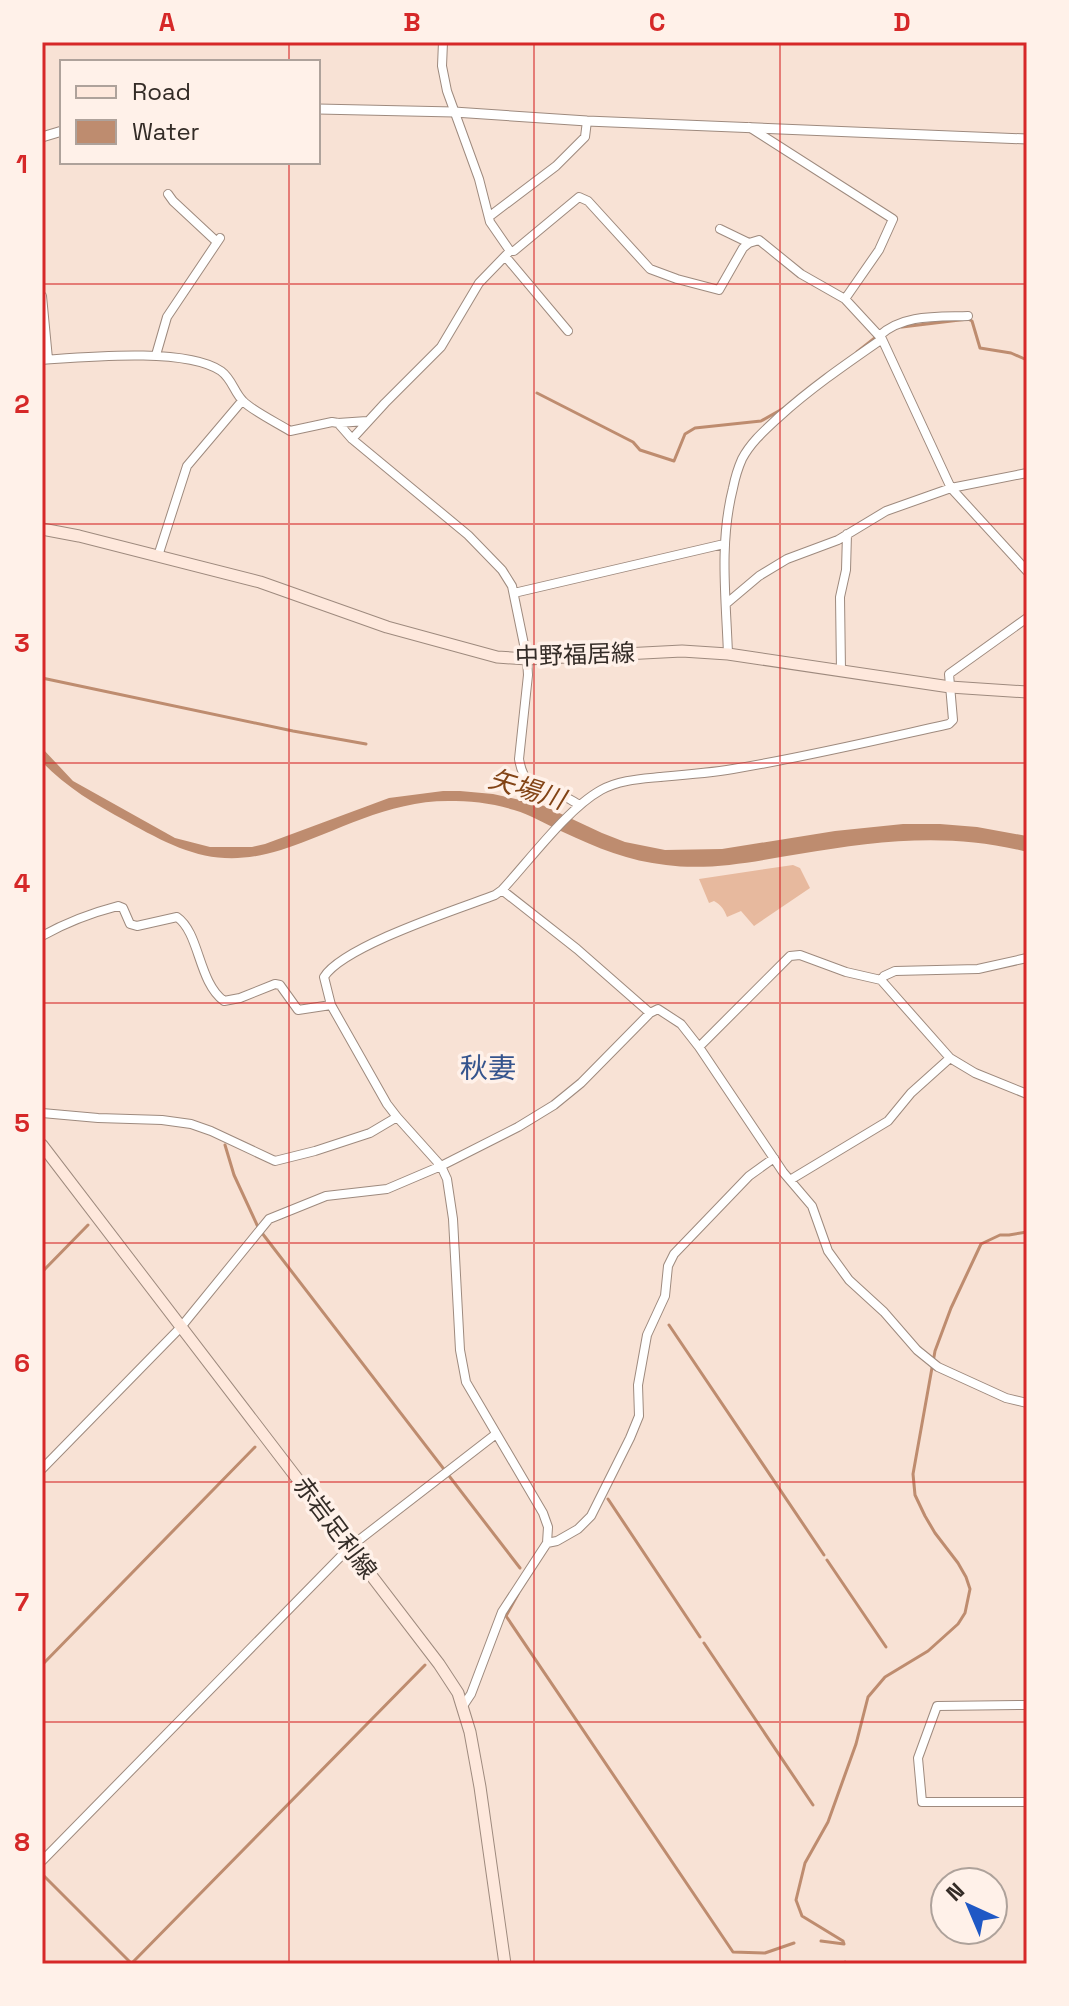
<svg xmlns="http://www.w3.org/2000/svg" width="1069" height="2006" viewBox="0 0 1069 2006" font-family="'Space Grotesk','Noto Sans JP',sans-serif">
<style>
.green{fill:#e7b99e}
.water{fill:#be8c6f}
.lines{fill:none;stroke-linecap:round;stroke-linejoin:round}
.stream{stroke:#be8c6f;stroke-width:3}
.minor-casing{stroke:#9e8a7e;stroke-width:10}
.tertiary-casing{stroke:#9e8a7e;stroke-width:11}
.secondary-casing{stroke:#9e8a7e;stroke-width:13}
.minor{stroke:#fff;stroke-width:8}
.tertiary{stroke:#fff;stroke-width:9}
.secondary{stroke:#fee8dc;stroke-width:11}
.grid{fill:none;stroke:#d62828;stroke-width:2;stroke-opacity:0.55}
.labels{text-anchor:middle;stroke-width:7;stroke-linejoin:round;paint-order:stroke}
.street-label{font-size:24px;fill:#342c27;stroke:#fff1e9}
.water-label{font-size:26px;font-style:italic;fill:#824315;stroke:#fff1e9}
.quarter-label{font-size:28px;fill:#35548d;stroke:#fff1e9}
.neatline{fill:none;stroke:#d62828;stroke-width:3}
.grid-label{font-size:26px;text-anchor:middle;font-weight:bold;fill:#d62828}
</style>
<rect width="100%" height="100%" fill="#f8e2d5"/>
<path class="green" d="M 793,865 L 800,868 L 810,888 L 754,926 L 741,911 L 727,917 C 724,909 721,905 714,901 L 709,903 L 699,879 Z"/>
<path class="water" d="M 42,748 L 73,781 L 175,838 L 210,847 L 252,847 L 265,844 L 389,798 L 443,791 L 460,791 L 493,794 L 542,805 L 602,833 L 625,842 L 665,850 L 722,849 L 835,831 L 903,824 L 940,824 L 977,827 L 1027,836 L 1027,852 C 949,832 877,841 799,854 C 756,861 710,871 666,865 C 629,861 597,848 563,832 C 547,825 531,815 514,810 C 493,803 470,801 448,801 C 387,801 337,832 281,850 C 217,870 180,851 126,821 C 95,804 67,788 42,762 Z"/>
<g class="lines">
<path class="stream" d="M 902,327 L 968,319 L 972,321 L 980,348 L 1011,353 L 1027,360
M 857,352 L 876,337
M 537,393 L 633,442 L 640,450 L 674,461 L 685,434 L 695,428 L 761,421 L 784,408
M 42,678 L 293,731 L 366,744
M 225,1145 L 234,1175 L 258,1227
M 262,1233 L 520,1568
M 42,1272 L 88,1225
M 669,1325 L 824,1555
M 608,1499 L 700,1637
M 827,1560 L 886,1647
M 518,1594 L 506,1616 L 733,1952 L 765,1953 L 794,1943
M 704,1643 L 813,1805
M 42,1665 L 255,1447
M 42,1874 L 132,1964
M 821,1941 L 844,1944
M 844,1944 L 843,1941 L 802,1916 L 796,1900 L 805,1863 L 828,1822 L 856,1744 L 868,1697 L 885,1677 L 928,1651 L 958,1624 L 965,1613 L 970,1589 L 966,1577 L 958,1563 L 935,1533 L 925,1516 L 915,1495 L 913,1474 L 935,1351 L 951,1308 L 981,1244 L 1000,1235 L 1009,1235 L 1027,1232
M 845,1962 L 846,1964
M 131,1964 L 425,1665"/>
<g class="minor-casing">
<path id="minor" d="M 443,42 L 442,66 L 447,91 L 479,179 L 490,222 L 510,251
M 749,127 L 893,219 L 879,250 L 845,299
M 168,194 L 173,201 L 217,242
M 490,216 L 556,166 L 585,137 L 587,121
M 720,229 L 749,243
M 505,256 L 568,331
M 42,296 L 48,359
M 879,336 C 903,314 937,317 968,316
M 156,355 L 167,317 L 220,238
M 42,360 C 85,357 186,347 221,371 C 232,379 234,392 243,401 C 251,410 279,424 290,431 L 332,422 L 338,423 L 367,421
M 338,423 L 352,439 L 468,535 L 502,570 L 512,586 L 527,659 L 528,675 L 519,759 C 524,789 538,786 562,795 C 568,798 574,802 580,805
M 352,439 L 385,403 L 441,347 L 479,283 L 510,251 L 514,251 L 579,197 L 588,201 L 650,269 L 677,279 L 719,290 L 743,248 L 749,243 L 759,240 L 801,274 L 845,299 L 882,339 L 951,488 L 1027,571
M 158,556 L 187,466 L 242,401
M 514,593 L 724,544
M 727,603 L 759,576 L 787,559 L 838,540 L 886,511 L 951,488 L 1027,473
M 728,654 C 726,598 719,543 733,488 C 735,478 738,468 742,459 C 751,442 765,430 779,417 C 811,388 846,364 882,339
M 841,671 L 840,597 L 846,570 L 847,534
M 502,890 L 577,949 L 650,1013
M 42,936 C 67,922 91,913 118,906 L 123,908 L 130,924 L 137,926 L 177,917 C 200,933 198,982 224,1001 L 240,998 L 275,984 L 280,985 L 298,1010 L 331,1005
M 881,980 L 884,976 L 895,971 L 978,969 L 1027,958
M 699,1047 L 790,956 L 800,955 L 846,972 L 881,980 L 950,1058 L 975,1073 L 1027,1094
M 42,1113 L 98,1118 L 162,1120 L 191,1124 L 211,1131 L 275,1161 L 315,1151 L 370,1133 L 397,1117
M 790,1180 L 888,1121 L 911,1093 L 950,1058
M 42,1469 L 181,1327 L 269,1219 L 326,1196 L 387,1189 L 441,1166 L 518,1127 L 554,1105 L 581,1083 L 650,1013 L 658,1009 L 681,1024 L 699,1047 L 783,1172 L 812,1206 L 828,1251 L 849,1280 L 884,1312 L 917,1350 L 938,1367 L 1006,1398 L 1027,1403
M 547,1543 L 557,1541 L 578,1529 L 591,1516 L 630,1438 L 639,1416 L 638,1385 L 647,1335 L 665,1296 L 668,1266 L 674,1254 L 749,1176 L 774,1158
M 1027,1705 L 937,1706 L 918,1758 L 922,1802 L 1027,1802
M 463,1706 L 471,1694 L 502,1612 L 547,1543 L 548,1527 L 543,1513 L 466,1382 L 460,1350 L 453,1219 L 447,1179 L 441,1166 L 397,1117 L 387,1104 L 331,1005 L 324,977 C 343,946 458,909 495,895 L 502,890 C 529,861 567,809 601,790 C 619,780 640,779 660,777 C 684,775 709,773 733,769 C 806,757 877,740 949,724 L 953,720 L 949,674 L 1027,618
M 42,1861 L 350,1547 L 496,1434"/>
</g>
<g class="tertiary-casing">
<path id="tertiary" d="M 318,109 L 454,112 L 587,121 L 1027,139
M 42,137 L 62,131"/>
</g>
<g class="secondary-casing">
<path id="secondary" d="M 42,529 L 79,536 L 260,582 L 387,627 L 497,657 L 527,659 L 682,651 L 728,654 L 950,687 L 1027,692
M 42,1145 L 439,1664 L 458,1693 L 470,1732 L 480,1787 L 505,1964"/>
</g>
<use href="#minor" class="minor"/>
<use href="#tertiary" class="tertiary"/>
<use href="#secondary" class="secondary"/>
</g>
<path class="grid" d="M 289,42 L 289,62M 534,42 L 534,1964M 780,42 L 780,1964M 289,162 L 289,1964M 42,284 L 1027,284M 42,524 L 1027,524M 42,763 L 1027,763M 42,1003 L 1027,1003M 42,1243 L 1027,1243M 42,1482 L 1027,1482M 42,1722 L 1027,1722"/>
<g class="labels">
<g class="street-label">
<text transform="translate(575 655) rotate(-2)" y="8">中野福居線</text>
<text transform="translate(335 1528) rotate(53)" y="8">赤岩足利線</text>
</g>
<g class="water-label">
<text transform="translate(527 789) rotate(17)" y="9">矢場川</text>
</g>
<g class="quarter-label">
<text x="488" y="1078">秋妻</text>
</g>
</g>
<rect width="1069" height="2006" fill="none" stroke="#fff1e9" stroke-width="88"/>
<rect x="60" y="60" width="260" height="104" fill="#fff1e9" stroke="#aea29b" stroke-width="2"/>
<rect x="76" y="86" width="40" height="12" fill="#fee8dc" stroke="#aea29b" stroke-width="2"/>
<text x="132" y="100" font-size="24" fill="#342c27">Road</text>
<rect x="76" y="120" width="40" height="24" fill="#be8c6f" stroke="#aea29b" stroke-width="2"/>
<text x="132" y="140" font-size="24" fill="#342c27">Water</text>
<g transform="translate(969 1906) rotate(316)"><circle r="38" fill="#fff1e9" stroke="#aea29b" stroke-width="2"/>
<path d="M0-6L14 30L0 20L-14 30Z" fill="#1f58c5"/>
<text y="-12" font-size="22" font-weight="bold" text-anchor="middle" fill="#342c27">N</text>
</g>
<rect x="44" y="44" width="981" height="1918" class="neatline"/>
<g class="grid-label">
<text x="167" y="31">A</text>
<text x="412" y="31">B</text>
<text x="657" y="31">C</text>
<text x="902" y="31">D</text>
<text x="22" y="173">1</text>
<text x="22" y="413">2</text>
<text x="22" y="652">3</text>
<text x="22" y="892">4</text>
<text x="22" y="1132">5</text>
<text x="22" y="1372">6</text>
<text x="22" y="1611">7</text>
<text x="22" y="1851">8</text>
</g>
</svg>
